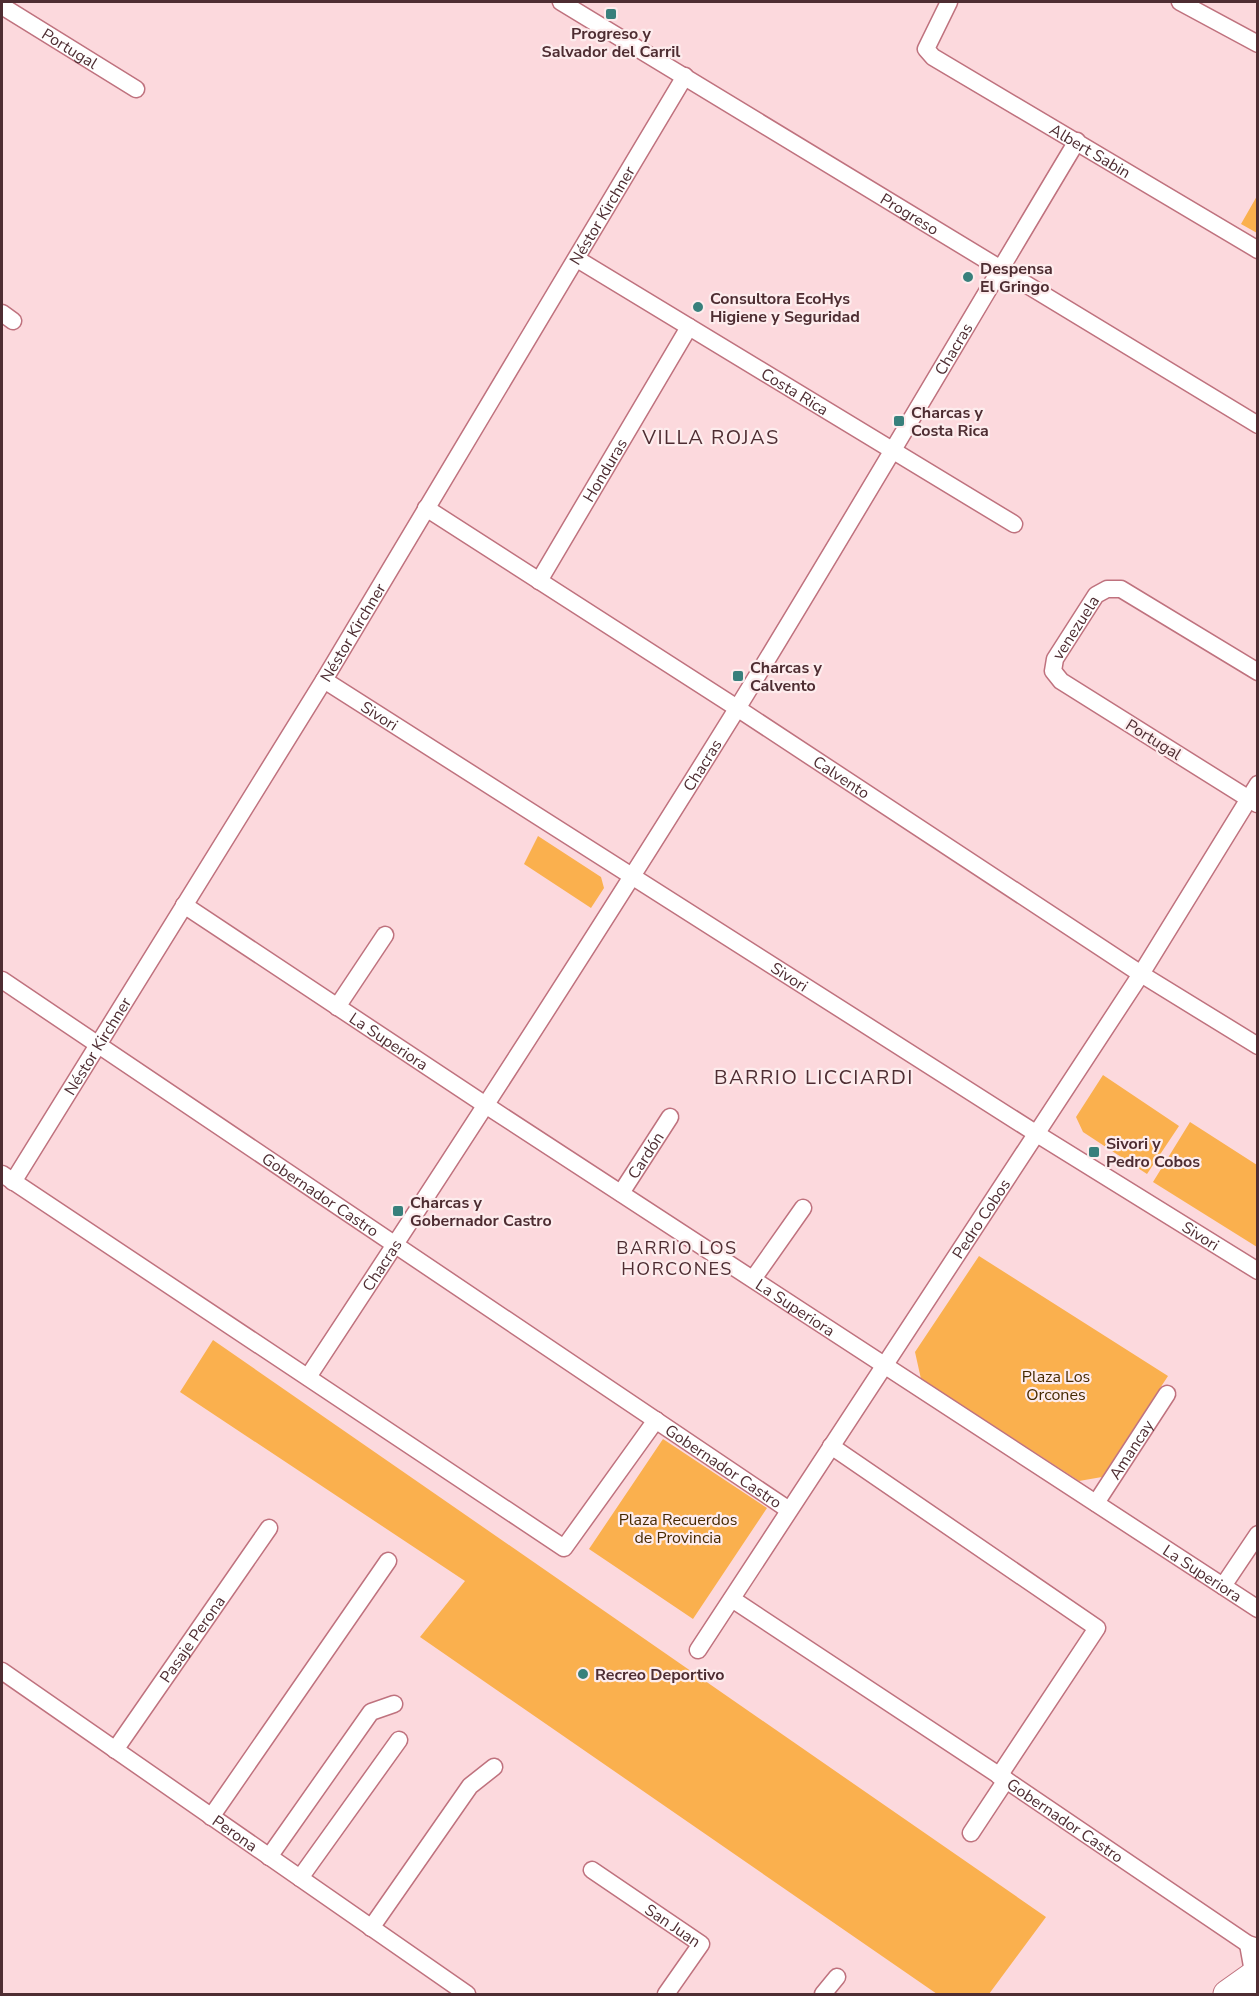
<svg xmlns="http://www.w3.org/2000/svg" width="1259" height="1996" viewBox="0 0 1259 1996" font-family="'Nunito Sans',sans-serif">
<style>
.green{fill:#fab04e}
.lines{fill:none;stroke-linecap:round;stroke-linejoin:round}
.street-casing{stroke:#bf727e;stroke-width:19}
.primary-casing{stroke:#bf727e;stroke-width:29}
.street{stroke:#fff;stroke-width:16}
.primary{stroke:#fff;stroke-width:27}
.poi-dot{fill:#38807c;stroke:#fdeced;stroke-width:2}
.labels{text-anchor:middle;stroke-width:4.5;stroke-linejoin:round;paint-order:stroke}
.poi-label{font-size:16px;font-weight:bold;fill:#4e2d32;stroke:#fdeced;text-anchor:start}
.street-label{font-size:16px;fill:#4e2d32;stroke:#fdeced}
.park-label{font-size:16px;fill:#462900;stroke:#fdeced}
.neighbourhood-label{font-size:18px;letter-spacing:1.5px;fill:#4e2d32;stroke:#fdeced}
.quarter-label{font-size:20px;letter-spacing:1.5px;fill:#4e2d32;stroke:#fdeced}
</style>
<rect width="100%" height="100%" fill="#fcd9dd"/>
<path class="green" d="M 1257,196 L 1257,233 L 1241,224 Z
M 538,836 L 601,877 L 604,888 L 591,908 L 524,864 Z
M 1103,1075 L 1179,1126 L 1147,1174 L 1083,1132 L 1076,1117 Z
M 1190,1122 L 1257,1165 L 1257,1247 L 1153,1182 Z
M 979,1256 L 1168,1376 L 1102,1477 L 1079,1481 L 921,1379 L 915,1352 Z
M 213,1340 L 1046,1917 L 989,1994 L 937,1994 L 420,1637 L 465,1581 L 180,1392 Z
M 663,1439 L 767,1508 L 693,1619 L 589,1549 Z"/>
<g class="lines">
<g class="street-casing">
<g id="street">
<path id="s1" d="M 561,2 L 1258,425"/>
<path id="s2" d="M 949,2 L 926,49 L 933,57 L 1258,250"/>
<path d="M 1180,2 L 1258,44"/>
<path id="s3" d="M 2,6 L 136,89"/>
<path id="s4" d="M 577,259 L 1014,524"/>
<path d="M 2,313 L 13,321"/>
<path id="s5" d="M 426,508 L 737,708 L 1141,974 L 1258,1046"/>
<path id="s6" d="M 539,581 L 689,327"/>
<path id="s7" d="M 324,680 L 1037,1134 L 1258,1271"/>
<path id="s8" d="M 1257,804 L 1061,681 L 1053,671 L 1055,659 L 1096,595 L 1107,589 L 1121,589 L 1258,672"/>
<path id="s9" d="M 184,905 L 487,1106 L 1258,1609"/>
<path id="s10" d="M 2,980 L 789,1510"/>
<path d="M 337,1007 L 385,935"/>
<path d="M 2,1174 L 564,1548 L 656,1420"/>
<path id="s11" d="M 13,1182 L 324,680 L 685,76"/>
<path id="s12" d="M 621,1193 L 670,1117"/>
<path d="M 753,1279 L 803,1208"/>
<path id="s13" d="M 308,1377 C 453,1157 596,936 735,712 C 851,523 963,331 1077,141"/>
<path d="M 831,1446 L 1097,1628 L 999,1776"/>
<path id="s14" d="M 1096,1503 L 1167,1394"/>
<path d="M 1223,1586 L 1258,1534"/>
<path id="s15" d="M 732,1599 L 1006,1780 L 1248,1944 L 1258,1947"/>
<path id="s16" d="M 698,1650 L 1141,974 L 1258,784"/>
<path id="s17" d="M 2,1671 L 467,1994"/>
<path id="s18" d="M 115,1750 L 269,1528"/>
<path d="M 211,1817 L 388,1561"/>
<path d="M 971,1833 L 1006,1780"/>
<path d="M 269,1857 L 371,1712 L 394,1704"/>
<path id="s19" d="M 592,1870 L 701,1944 L 666,1994"/>
<path d="M 300,1878 L 399,1740"/>
<path d="M 371,1928 L 470,1786 L 494,1767"/>
<path d="M 1248,1944 L 1257,1994"/>
<path d="M 823,1994 L 837,1977"/>
</g>
</g>
<g class="primary-casing">
<path id="primary" d="M 1227,1994 L 1258,1972"/>
</g>
<use href="#street" class="street"/>
<use href="#primary" class="primary"/>
</g>
<g class="poi-dot">
<rect x="605" y="8" width="12" height="12" rx="3"/>
<circle cx="968" cy="277" r="6"/>
<circle cx="698" cy="307" r="6"/>
<rect x="893" y="415" width="12" height="12" rx="3"/>
<rect x="732" y="670" width="12" height="12" rx="3"/>
<rect x="1088" y="1146" width="12" height="12" rx="3"/>
<rect x="392" y="1205" width="12" height="12" rx="3"/>
<circle cx="583" cy="1674" r="6"/>
</g>
<g class="labels">
<g class="poi-label">
<text x="611" y="39" text-anchor="middle">Progreso y<tspan x="611" dy="18">Salvador del Carril</tspan></text>
<text x="980" y="274">Despensa<tspan x="980" dy="18">El Gringo</tspan></text>
<text x="710" y="304">Consultora EcoHys<tspan x="710" dy="18">Higiene y Seguridad</tspan></text>
<text x="911" y="418">Charcas y<tspan x="911" dy="18">Costa Rica</tspan></text>
<text x="750" y="673">Charcas y<tspan x="750" dy="18">Calvento</tspan></text>
<text x="1106" y="1149">Sivori y<tspan x="1106" dy="18">Pedro Cobos</tspan></text>
<text x="410" y="1208">Charcas y<tspan x="410" dy="18">Gobernador Castro</tspan></text>
<text x="595" y="1680">Recreo Deportivo</text>
</g>
<g class="street-label">
<text dy="6" stroke="none"><textPath href="#s3" startOffset="80">Portugal</textPath></text>
<text dy="6" stroke="none"><textPath href="#s2" startOffset="246">Albert Sabin</textPath></text>
<text dy="6" stroke="none"><textPath href="#s1" startOffset="408">Progreso</textPath></text>
<text dy="6" stroke="none"><textPath href="#s11" startOffset="1132">Néstor Kirchner</textPath></text>
<text dy="6" stroke="none"><textPath href="#s13" startOffset="1214">Chacras</textPath></text>
<text dy="6" stroke="none"><textPath href="#s4" startOffset="255">Costa Rica</textPath></text>
<text dy="6" stroke="none"><textPath href="#s6" startOffset="129">Honduras</textPath></text>
<text dy="6" stroke="none"><textPath href="#s8" startOffset="294">venezuela</textPath></text>
<text dy="6" stroke="none"><textPath href="#s11" startOffset="646">Néstor Kirchner</textPath></text>
<text dy="6" stroke="none"><textPath href="#s7" startOffset="66">Sivori</textPath></text>
<text transform="translate(1154 739) rotate(32)" y="6">Portugal</text>
<text dy="6" stroke="none"><textPath href="#s13" startOffset="728">Chacras</textPath></text>
<text dy="6" stroke="none"><textPath href="#s5" startOffset="495">Calvento</textPath></text>
<text dy="6" stroke="none"><textPath href="#s7" startOffset="552">Sivori</textPath></text>
<text dy="6" stroke="none"><textPath href="#s9" startOffset="246">La Superiora</textPath></text>
<text dy="6" stroke="none"><textPath href="#s11" startOffset="160">Néstor Kirchner</textPath></text>
<text dy="6" stroke="none"><textPath href="#s12" startOffset="45">Cardón</textPath></text>
<text dy="6" stroke="none"><textPath href="#s10" startOffset="384">Gobernador Castro</textPath></text>
<text dy="6" stroke="none"><textPath href="#s16" startOffset="516">Pedro Cobos</textPath></text>
<text dy="6" stroke="none"><textPath href="#s7" startOffset="1038">Sivori</textPath></text>
<text dy="6" stroke="none"><textPath href="#s13" startOffset="134">Chacras</textPath></text>
<text dy="6" stroke="none"><textPath href="#s9" startOffset="732">La Superiora</textPath></text>
<text dy="6" stroke="none"><textPath href="#s14" startOffset="64">Amancay</textPath></text>
<text dy="6" stroke="none"><textPath href="#s10" startOffset="870">Gobernador Castro</textPath></text>
<text dy="6" stroke="none"><textPath href="#s9" startOffset="1218">La Superiora</textPath></text>
<text dy="6" stroke="none"><textPath href="#s18" startOffset="135">Pasaje Perona</textPath></text>
<text dy="6" stroke="none"><textPath href="#s15" startOffset="400">Gobernador Castro</textPath></text>
<text dy="6" stroke="none"><textPath href="#s17" startOffset="284">Perona</textPath></text>
<text dy="6" stroke="none"><textPath href="#s19" startOffset="98">San Juan</textPath></text>
</g>
<g class="park-label">
<text x="1056" y="1382">Plaza Los<tspan x="1056" dy="18">Orcones</tspan></text>
<text x="678" y="1525">Plaza Recuerdos<tspan x="678" dy="18">de Provincia</tspan></text>
</g>
<g class="neighbourhood-label">
<text x="677" y="1254">BARRIO LOS<tspan x="677" dy="21">HORCONES</tspan></text>
</g>
<g class="quarter-label">
<text x="711" y="444">VILLA ROJAS</text>
<text x="814" y="1084">BARRIO LICCIARDI</text>
</g>
</g>
<rect width="1259" height="1996" fill="none" stroke="#4e2d32" stroke-width="6"/>
</svg>
